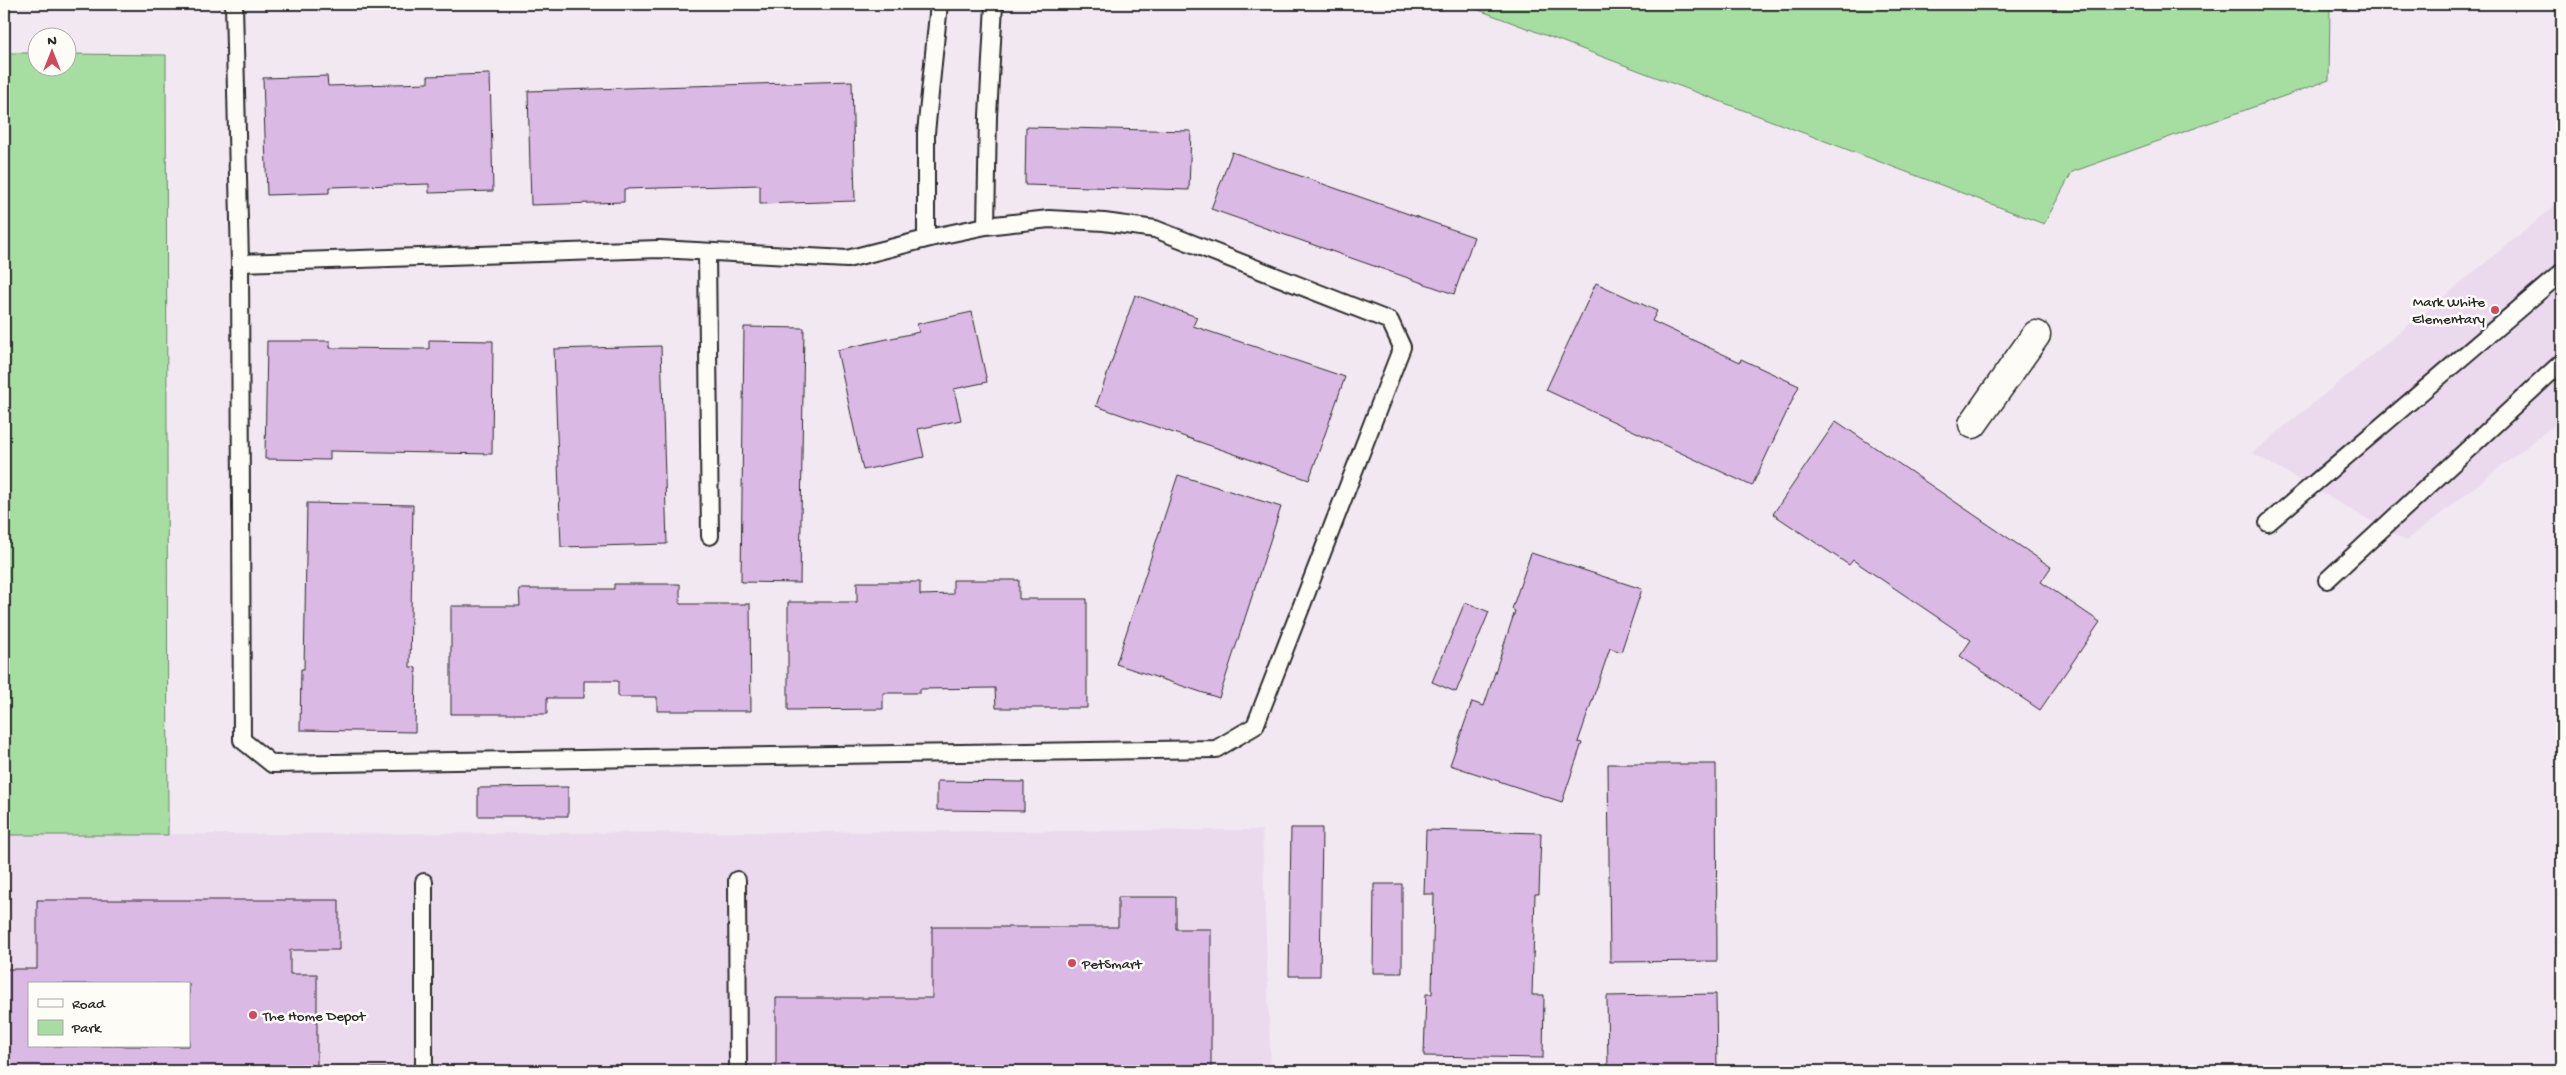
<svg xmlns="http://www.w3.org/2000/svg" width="2566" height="1075" viewBox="0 0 2566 1075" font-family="'Gochi Hand',sans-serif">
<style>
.built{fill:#ebdaee;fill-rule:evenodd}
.green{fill:#a6dea2;stroke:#688466}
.building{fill:#dab9e5;stroke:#2b2b2b;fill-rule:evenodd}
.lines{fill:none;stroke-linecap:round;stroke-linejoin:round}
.service-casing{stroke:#2b2b2b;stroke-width:20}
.tertiary-casing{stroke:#2b2b2b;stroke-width:31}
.service{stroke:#fdfcf7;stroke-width:16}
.tertiary{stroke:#fdfcf7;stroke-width:28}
.poi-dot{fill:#d1495b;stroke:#fdfcf7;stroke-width:2}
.labels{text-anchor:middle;stroke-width:5;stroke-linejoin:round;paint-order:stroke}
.poi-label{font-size:15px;fill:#2b2b2b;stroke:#fdfcf7;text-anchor:start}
</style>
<rect width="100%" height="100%" fill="#f2e8f2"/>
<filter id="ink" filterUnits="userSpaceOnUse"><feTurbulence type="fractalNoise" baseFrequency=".02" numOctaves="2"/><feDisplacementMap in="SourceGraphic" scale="10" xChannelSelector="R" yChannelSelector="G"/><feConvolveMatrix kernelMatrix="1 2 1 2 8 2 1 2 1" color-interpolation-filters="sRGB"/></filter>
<g filter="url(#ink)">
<path class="built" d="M 2562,200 L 2562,419 L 2406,541 L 2252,453 Z
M 1262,830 L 1271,1071 L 4,1071 L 4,835 ZM 29,984 L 189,984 L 189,1046 L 29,1046 Z"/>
<path class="green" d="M 1463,4 L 2330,4 L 2329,80 L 2072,172 L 2044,224 Z
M 4,53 L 37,53 L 38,68 L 68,68 L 68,54 L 166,55 L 168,835 L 4,835 Z"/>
<path class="building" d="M 490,74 L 493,191 L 429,193 L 429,184 L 329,187 L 329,193 L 267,195 L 263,78 L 327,76 L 328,86 L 428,83 L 428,76 Z
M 852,81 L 855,201 L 760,204 L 760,185 L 624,189 L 624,202 L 531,205 L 528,91 Z
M 1026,127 L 1191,131 L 1189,190 L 1025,185 Z
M 1232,152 L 1474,237 L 1454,294 L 1211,209 Z
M 1596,283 L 1657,311 L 1652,321 L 1740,362 L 1741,359 L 1799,386 L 1752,486 L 1546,390 Z
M 1135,295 L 1197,317 L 1193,326 L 1345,377 L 1309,480 L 1096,406 Z
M 972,312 L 987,382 L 954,389 L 961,420 L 918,429 L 924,457 L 863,470 L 837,350 L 919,332 L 917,324 Z
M 744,327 L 804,328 L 800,583 L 741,582 Z
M 429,340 L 493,341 L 492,454 L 330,451 L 330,460 L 265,459 L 267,341 L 330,341 L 330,348 L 429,349 Z
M 661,346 L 667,544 L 561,547 L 554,349 Z
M 1836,421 L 2051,567 L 2041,582 L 2100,622 L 2040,710 L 1960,656 L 1971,640 L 1853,560 L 1849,565 L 1773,514 Z
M 1178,475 L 1281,507 L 1219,698 L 1116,664 Z
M 307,503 L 413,505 L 410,667 L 416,668 L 415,732 L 300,730 L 301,669 L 304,669 Z
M 1531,553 L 1642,589 L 1621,652 L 1610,648 L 1578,742 L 1582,743 L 1562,802 L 1450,765 L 1472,702 L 1484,706 L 1515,611 L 1512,609 Z
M 953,580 L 1019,580 L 1019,599 L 1087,599 L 1087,708 L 996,708 L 995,688 L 920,689 L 920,693 L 883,693 L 883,709 L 788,710 L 788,602 L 857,602 L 857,582 L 920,582 L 920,595 L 953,594 Z
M 614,584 L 680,584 L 680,604 L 750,604 L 751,711 L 657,711 L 657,697 L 618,697 L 618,681 L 584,681 L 584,698 L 547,698 L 547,714 L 451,714 L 451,606 L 520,606 L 519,589 L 614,589 Z
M 1465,602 L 1489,612 L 1456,692 L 1432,682 Z
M 1608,764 L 1716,764 L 1717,961 L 1610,962 Z
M 937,781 L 1024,782 L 1024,811 L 937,810 Z
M 568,787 L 568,816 L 478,816 L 478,788 Z
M 1291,828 L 1322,828 L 1320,976 L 1289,976 Z
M 1426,830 L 1541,833 L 1539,894 L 1535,894 L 1532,995 L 1544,995 L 1543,1058 L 1424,1056 L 1426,994 L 1432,994 L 1434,894 L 1424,894 Z
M 1374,884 L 1402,884 L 1402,973 L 1373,973 Z
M 1118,897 L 1176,897 L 1176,929 L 1211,929 L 1211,1071 L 776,1071 L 776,998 L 932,998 L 932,927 L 1118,927 Z
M 37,900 L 339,900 L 339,950 L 290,950 L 290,974 L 317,974 L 317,1068 L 397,1068 L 397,1071 L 4,1071 L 4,969 L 37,969 ZM 29,984 L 189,984 L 189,1046 L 29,1046 Z
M 1716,994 L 1717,1071 L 1608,1071 L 1607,996 Z"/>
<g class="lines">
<g class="service-casing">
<path id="service" d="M 234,4 L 240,263 L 242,740 L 272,764 L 1216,749 L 1255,726 L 1402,347 L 1390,321 L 1155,229 L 1104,222 L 1049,219 L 986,226 L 938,236 L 847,259 L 659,249 L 240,263
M 986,226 L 988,116 L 994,4
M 926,238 L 926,133 L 939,4
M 707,252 L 710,536
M 2268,523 L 2562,272
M 2327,580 L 2562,362
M 737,880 L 738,1071
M 424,882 L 424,1071"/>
</g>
<g class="tertiary-casing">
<path id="tertiary" d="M 1973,424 L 2036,335"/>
</g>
<use href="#service" class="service"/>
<use href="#tertiary" class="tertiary"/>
</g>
</g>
<g class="poi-dot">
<circle cx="2495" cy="310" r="5"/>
<circle cx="1072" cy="963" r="5"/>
<circle cx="253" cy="1015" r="5"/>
</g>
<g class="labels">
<g class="poi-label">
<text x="2485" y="306" text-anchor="end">Mark White<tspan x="2485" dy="17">Elementary</tspan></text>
<text x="1082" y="968">PetSmart</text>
<text x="263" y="1020">The Home Depot</text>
</g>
</g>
<rect width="2566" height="1075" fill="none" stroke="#fdfcf7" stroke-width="20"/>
<rect x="10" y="10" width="2546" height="1055" fill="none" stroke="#2b2b2b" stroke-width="2" filter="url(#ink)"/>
<rect x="28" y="982" width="162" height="65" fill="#fdfcf7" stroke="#a9a8a5"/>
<rect x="38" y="999" width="25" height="8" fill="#fdfcf7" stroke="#a9a8a5"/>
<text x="72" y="1008" font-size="15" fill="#2b2b2b">Road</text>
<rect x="38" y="1020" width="25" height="15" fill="#a6dea2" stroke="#a9a8a5"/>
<text x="72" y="1032" font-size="15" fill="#2b2b2b">Park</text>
<g transform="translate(52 52)"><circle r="24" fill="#fdfcf7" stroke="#a9a8a5"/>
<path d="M0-4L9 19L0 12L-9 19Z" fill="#d1495b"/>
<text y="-8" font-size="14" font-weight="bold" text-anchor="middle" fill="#2b2b2b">N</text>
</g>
</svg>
